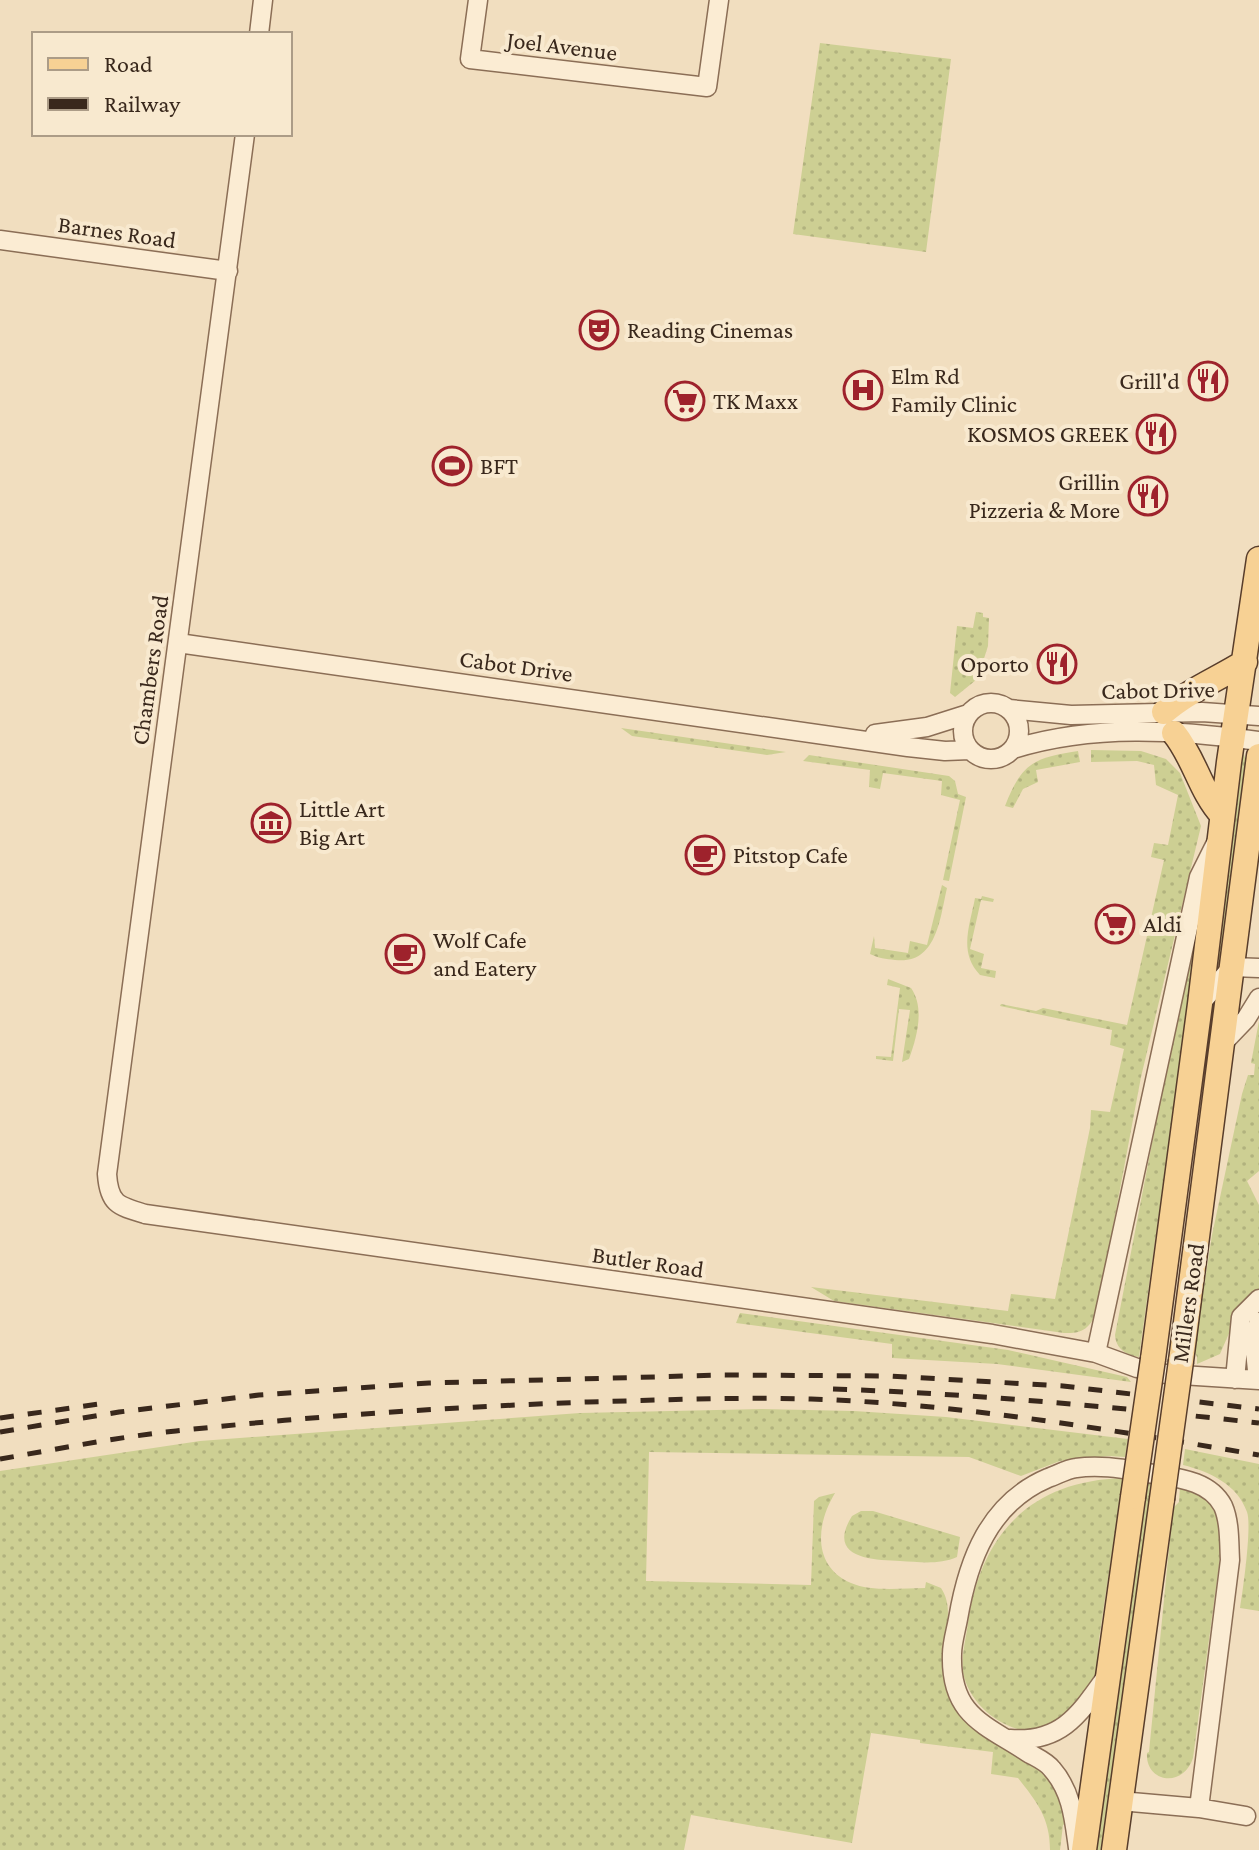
<svg xmlns="http://www.w3.org/2000/svg" width="1259" height="1850" viewBox="0 0 1259 1850" font-family="'Crimson Pro',serif">
<style>
.grass{fill:url(#grass-dots)}
.lines{fill:none;stroke-linecap:round;stroke-linejoin:round}
.minor-casing{stroke:#8b6e56;stroke-width:21}
.major-casing{stroke:#583d2b;stroke-width:27}
.minor{stroke:#fbecd3;stroke-width:18}
.major{stroke:#f7d194;stroke-width:24}
.rail{stroke:#39281c;stroke-width:5;stroke-dasharray:14 14;stroke-linecap:butt}
.major-bridge-casing{stroke:#583d2b;stroke-width:27;stroke-linecap:butt}
.major-bridge{stroke:#f7d194;stroke-width:24}
.labels{text-anchor:middle;stroke-width:8;stroke-linejoin:round;paint-order:stroke}
.street-label{font-size:24px;fill:#39281c;stroke:#f8e9cf}
.poi-label{font-size:24px;fill:#39281c;stroke:#f8e9cf;text-anchor:start}
</style>
<defs>
<pattern id="grass-dots" width="8" height="8" patternUnits="userSpaceOnUse" patternTransform="scale(2)"><rect width="8" height="8" fill="#cdcf93"/><path d="M2 2h.1M6 6h.1" fill="none" stroke="#b1b27e" stroke-width="1.8" stroke-linecap="round"/></pattern>
</defs>
<rect width="100%" height="100%" fill="#f1debf"/>
<path class="grass" d="M 820,43 L 951,59 L 926,252 L 793,234 Z
M 976,612 L 983,613 L 983,617 L 989,618 L 988,646 L 980,671 L 976,680 L 955,697 L 950,693 L 957,626 L 973,628 Z
M 621,728 L 786,752 L 767,755 L 632,736 Z
M 1091,750 L 1141,751 L 1166,759 L 1180,773 L 1201,826 L 1141,1077 L 1097,1312 C 1089,1329 1082,1334 1064,1333 L 834,1301 L 811,1287 L 1008,1311 L 1011,1294 L 1055,1299 L 1090,1128 L 1091,1110 L 1110,1112 L 1124,1049 L 1110,1045 L 1112,1030 L 1000,1006 L 1001,1004 L 1036,1011 L 1043,1008 L 1127,1025 L 1164,860 L 1151,857 L 1154,843 L 1168,845 L 1178,795 L 1156,785 L 1154,765 L 1137,761 L 1091,762 Z
M 1078,751 L 1080,762 L 1036,770 L 1038,782 L 1023,789 L 1013,808 L 1005,806 C 1022,763 1033,758 1078,751 Z
M 1243,752 L 1247,763 L 1221,964 L 1216,963 L 1240,756 Z
M 809,755 L 949,776 L 955,781 L 958,794 L 966,797 L 949,881 L 943,880 L 960,800 L 941,795 L 942,781 L 883,773 L 880,789 L 869,787 L 870,770 L 803,761 Z
M 942,885 L 947,888 C 940,918 937,965 895,960 C 886,959 878,958 870,954 L 874,936 L 875,948 L 908,953 L 910,941 L 927,945 Z
M 982,896 L 994,899 L 993,902 L 981,900 L 970,949 L 984,954 L 981,968 L 996,971 L 995,978 L 980,975 C 958,952 970,925 975,898 L 981,899 Z
M 1189,952 L 1195,953 L 1139,1357 C 1126,1355 1116,1349 1115,1335 Z
M 888,979 L 911,988 C 925,1008 917,1037 909,1059 L 902,1062 L 910,1010 L 899,1009 L 893,1061 L 876,1059 L 876,1056 L 891,1057 L 900,988 L 887,985 Z
M 1259,1021 L 1259,1171 L 1247,1181 L 1259,1205 L 1259,1290 L 1243,1301 L 1220,1354 L 1197,1364 L 1197,1357 L 1194,1351 L 1212,1235 L 1242,1094 L 1248,1075 L 1254,1075 L 1255,1064 L 1251,1063 Z
M 740,1313 L 1008,1350 L 1127,1377 L 1131,1382 L 997,1364 L 892,1358 L 892,1344 L 736,1323 Z
M 762,1409 L 854,1411 L 946,1417 L 1128,1439 L 1125,1457 L 1109,1456 L 1060,1461 L 1021,1476 L 969,1457 L 649,1452 L 646,1581 L 811,1585 L 814,1501 L 819,1497 L 835,1493 C 816,1524 812,1566 851,1583 C 871,1592 902,1588 925,1588 L 926,1582 L 941,1588 C 957,1612 940,1641 943,1667 C 944,1679 949,1698 955,1708 C 979,1748 1042,1752 1061,1791 C 1065,1800 1067,1811 1070,1821 L 1063,1825 L 1060,1850 L 1050,1850 C 1050,1818 1037,1802 1018,1778 L 991,1774 L 993,1752 L 920,1743 L 920,1740 L 871,1733 L 852,1843 L 691,1815 L 684,1850 L 0,1850 L 0,1471 L 200,1441 L 580,1413 Z
M 1185,1449 L 1259,1464 L 1259,1611 L 1240,1608 C 1243,1590 1252,1526 1247,1512 C 1237,1484 1210,1472 1183,1465 Z
M 1123,1478 C 1115,1532 1107,1585 1099,1639 C 1097,1653 1098,1675 1091,1687 C 1085,1695 1057,1726 1049,1729 C 1013,1740 969,1708 963,1672 C 961,1656 966,1639 968,1623 C 981,1533 1031,1481 1123,1478 Z
M 1145,1483 L 1153,1483 L 1105,1850 L 1096,1850 Z
M 1180,1486 C 1212,1497 1218,1511 1222,1543 L 1193,1758 C 1183,1789 1145,1782 1147,1753 L 1149,1752 L 1173,1508 L 1179,1502 Z
M 861,1511 L 873,1511 L 960,1537 L 957,1557 C 939,1565 919,1562 900,1561 C 871,1560 826,1558 852,1516 Z"/>
<g class="lines">
<g class="minor-casing">
<path id="minor" d="M 478,0 L 470,59 L 707,87 L 719,0
M 259,34 L 263,0
M 245,134 L 107,1174 C 109,1204 118,1206 145,1214 L 992,1334 L 1096,1353 L 1137,1368 L 1166,1374 L 1259,1380
M 0,240 L 228,271
M 178,643 L 908,747 L 945,751 L 970,750
M963 731a28 28 0 1 1 56 0a28 28 0 1 1-56 0Z
M 1009,709 L 1071,715 L 1202,712 L 1259,716
M 875,734 L 927,727 L 968,714
M 1013,749 C 1093,724 1177,730 1259,741
M 1200,1004 L 1232,967 L 1259,968
M 1223,1043 L 1246,1019 L 1259,998
M 1096,1353 L 1199,877 L 1216,843
M 1235,1379 L 1241,1317 L 1259,1299
M 1258,1380 L 1254,1341 L 1259,1322
M 1010,1739 C 1061,1743 1079,1715 1106,1677
M 1120,1801 L 1199,1808 L 1246,1816
M 1078,1848 C 1074,1819 1072,1792 1052,1769 C 1046,1761 1035,1757 1027,1752 C 984,1724 950,1715 952,1654 C 952,1643 956,1630 958,1619 C 968,1560 989,1503 1048,1478 C 1057,1475 1067,1469 1076,1468 C 1103,1464 1128,1470 1154,1474 C 1179,1478 1210,1481 1223,1506 C 1230,1522 1229,1543 1230,1560 L 1199,1808"/>
</g>
<g class="major-casing">
<path id="major" d="M 1164,712 C 1188,691 1218,679 1245,662
M 1174,733 C 1195,759 1200,791 1222,815
M 1153,1359 L 1200,1004 L 1229,762 L 1259,559
M 1181,1361 L 1259,756
M 1084,1850 L 1133,1497
M 1114,1850 L 1162,1499"/>
</g>
<use href="#minor" class="minor"/>
<use href="#major" class="major"/>
<path class="rail" d="M 833,1389 C 977,1394 1116,1407 1259,1423
M 0,1418 L 99,1404
M 0,1432 L 119,1412 L 259,1395 L 429,1383 L 724,1375 L 890,1376 L 1063,1386 L 1259,1409
M 0,1459 C 58,1449 117,1437 176,1431 C 313,1416 451,1407 588,1402 C 662,1400 737,1397 811,1399 C 962,1404 1111,1430 1259,1455"/>
<g class="major-bridge-casing">
<path id="major-bridge" d="M 1133,1497 L 1153,1359
M 1162,1499 L 1181,1361"/>
</g>
<use href="#major-bridge" class="major-bridge"/>
</g>
<defs>
<g id="theatre-ring" transform="scale(2)"><circle r="9.5" fill="#f8e9cf" stroke="#9e222c" stroke-width="1.5"/><path d="M-5-5.5Q0-4 5-5.5V0Q5 5 0 6Q-5 5-5 0ZM-3.3-2.5H-1v1.5H-3.3ZM1-2.5H3.3v1.5H1ZM-2.8 1Q0 5.5 2.8 1Z" fill="#9e222c"/></g>
<g id="restaurant-ring" transform="scale(2)"><circle r="9.5" fill="#f8e9cf" stroke="#9e222c" stroke-width="1.5"/><path d="M-5-6h1v4h1v-4h1v4h1v-4h1v5L-1.5 .5V6h-2V.5L-5-1ZM5-6V6H3V1.5H1.5Q1.5-4 5-6Z" fill="#9e222c"/></g>
<g id="hospital-ring" transform="scale(2)"><circle r="9.5" fill="#f8e9cf" stroke="#9e222c" stroke-width="1.5"/><path d="M-5-5h3v3.5h4V-5h3V5h-3V1.5h-4V5h-3Z" fill="#9e222c"/></g>
<g id="supermarket-ring" transform="scale(2)"><circle r="9.5" fill="#f8e9cf" stroke="#9e222c" stroke-width="1.5"/><path d="M-6-5.5h2.5l.6 2H6L4.5 2H-2.5L-4.4-4H-6ZM-1.5 3.2a1.3 1.3 0 1 0 .1 0ZM3 3.2a1.3 1.3 0 1 0 .1 0Z" fill="#9e222c"/></g>
<g id="stadium-ring" transform="scale(2)"><circle r="9.5" fill="#f8e9cf" stroke="#9e222c" stroke-width="1.5"/><path d="M0-5a6.5 5 0 1 0 0 10a6.5 5 0 1 0 0-10ZM-3.5-1.8h7v3.6h-7Z" fill="#9e222c"/></g>
<g id="museum-ring" transform="scale(2)"><circle r="9.5" fill="#f8e9cf" stroke="#9e222c" stroke-width="1.5"/><path d="M0-6L6-3V-2H-6V-3ZM-5-1h2V3h-2ZM-1-1h2V3h-2ZM3-1h2V3H3ZM-6 4H6V6H-6Z" fill="#9e222c"/></g>
<g id="cafe-ring" transform="scale(2)"><circle r="9.5" fill="#f8e9cf" stroke="#9e222c" stroke-width="1.5"/><path d="M-5.5-4.5H6V0H3Q3 3.5 0 3.5H-2.5Q-5.5 3.5-5.5 0ZM3-3.2v2h1.7v-2ZM-6 4.5H4V6H-6Z" fill="#9e222c"/></g>
</defs>
<g fill-rule="evenodd">
<use href="#theatre-ring" x="599" y="330"/>
<use href="#restaurant-ring" x="1208" y="381"/>
<use href="#hospital-ring" x="863" y="390"/>
<use href="#supermarket-ring" x="685" y="401"/>
<use href="#restaurant-ring" x="1156" y="434"/>
<use href="#stadium-ring" x="452" y="466"/>
<use href="#restaurant-ring" x="1148" y="496"/>
<use href="#restaurant-ring" x="1057" y="664"/>
<use href="#museum-ring" x="271" y="823"/>
<use href="#cafe-ring" x="705" y="855"/>
<use href="#supermarket-ring" x="1115" y="924"/>
<use href="#cafe-ring" x="405" y="954"/>
</g>
<g class="labels">
<g class="street-label">
<text transform="translate(562 46) rotate(7)" y="8">Joel Avenue</text>
<text transform="translate(117 232) rotate(8)" y="8">Barnes Road</text>
<text transform="translate(516 666) rotate(8)" y="8">Cabot Drive</text>
<text transform="translate(150 670) rotate(-82)" y="8">Chambers Road</text>
<text transform="translate(1158 690) rotate(-1)" y="8">Cabot Drive</text>
<text transform="translate(648 1262) rotate(8)" y="8">Butler Road</text>
<text transform="translate(1188 1303) rotate(-82)" y="8">Millers Road</text>
</g>
<g class="poi-label">
<text x="627" y="338">Reading Cinemas</text>
<text x="891" y="384">Elm Rd<tspan x="891" dy="28">Family Clinic</tspan></text>
<text x="1180" y="389" text-anchor="end">Grill'd</text>
<text x="713" y="409">TK Maxx</text>
<text x="1128" y="442" text-anchor="end">KOSMOS GREEK</text>
<text x="480" y="474">BFT</text>
<text x="1120" y="490" text-anchor="end">Grillin<tspan x="1120" dy="28">Pizzeria &amp; More</tspan></text>
<text x="1029" y="672" text-anchor="end">Oporto</text>
<text x="299" y="817">Little Art<tspan x="299" dy="28">Big Art</tspan></text>
<text x="733" y="863">Pitstop Cafe</text>
<text x="1143" y="932">Aldi</text>
<text x="433" y="948">Wolf Cafe<tspan x="433" dy="28">and Eatery</tspan></text>
</g>
</g>
<rect x="32" y="32" width="260" height="104" fill="#f8e9cf" stroke="#ac9c87" stroke-width="2"/>
<rect x="48" y="58" width="40" height="12" fill="#f7d194" stroke="#ac9c87" stroke-width="2"/>
<text x="104" y="72" font-size="24" fill="#39281c">Road</text>
<rect x="48" y="98" width="40" height="12" fill="#39281c" stroke="#ac9c87" stroke-width="2"/>
<text x="104" y="112" font-size="24" fill="#39281c">Railway</text>
</svg>
